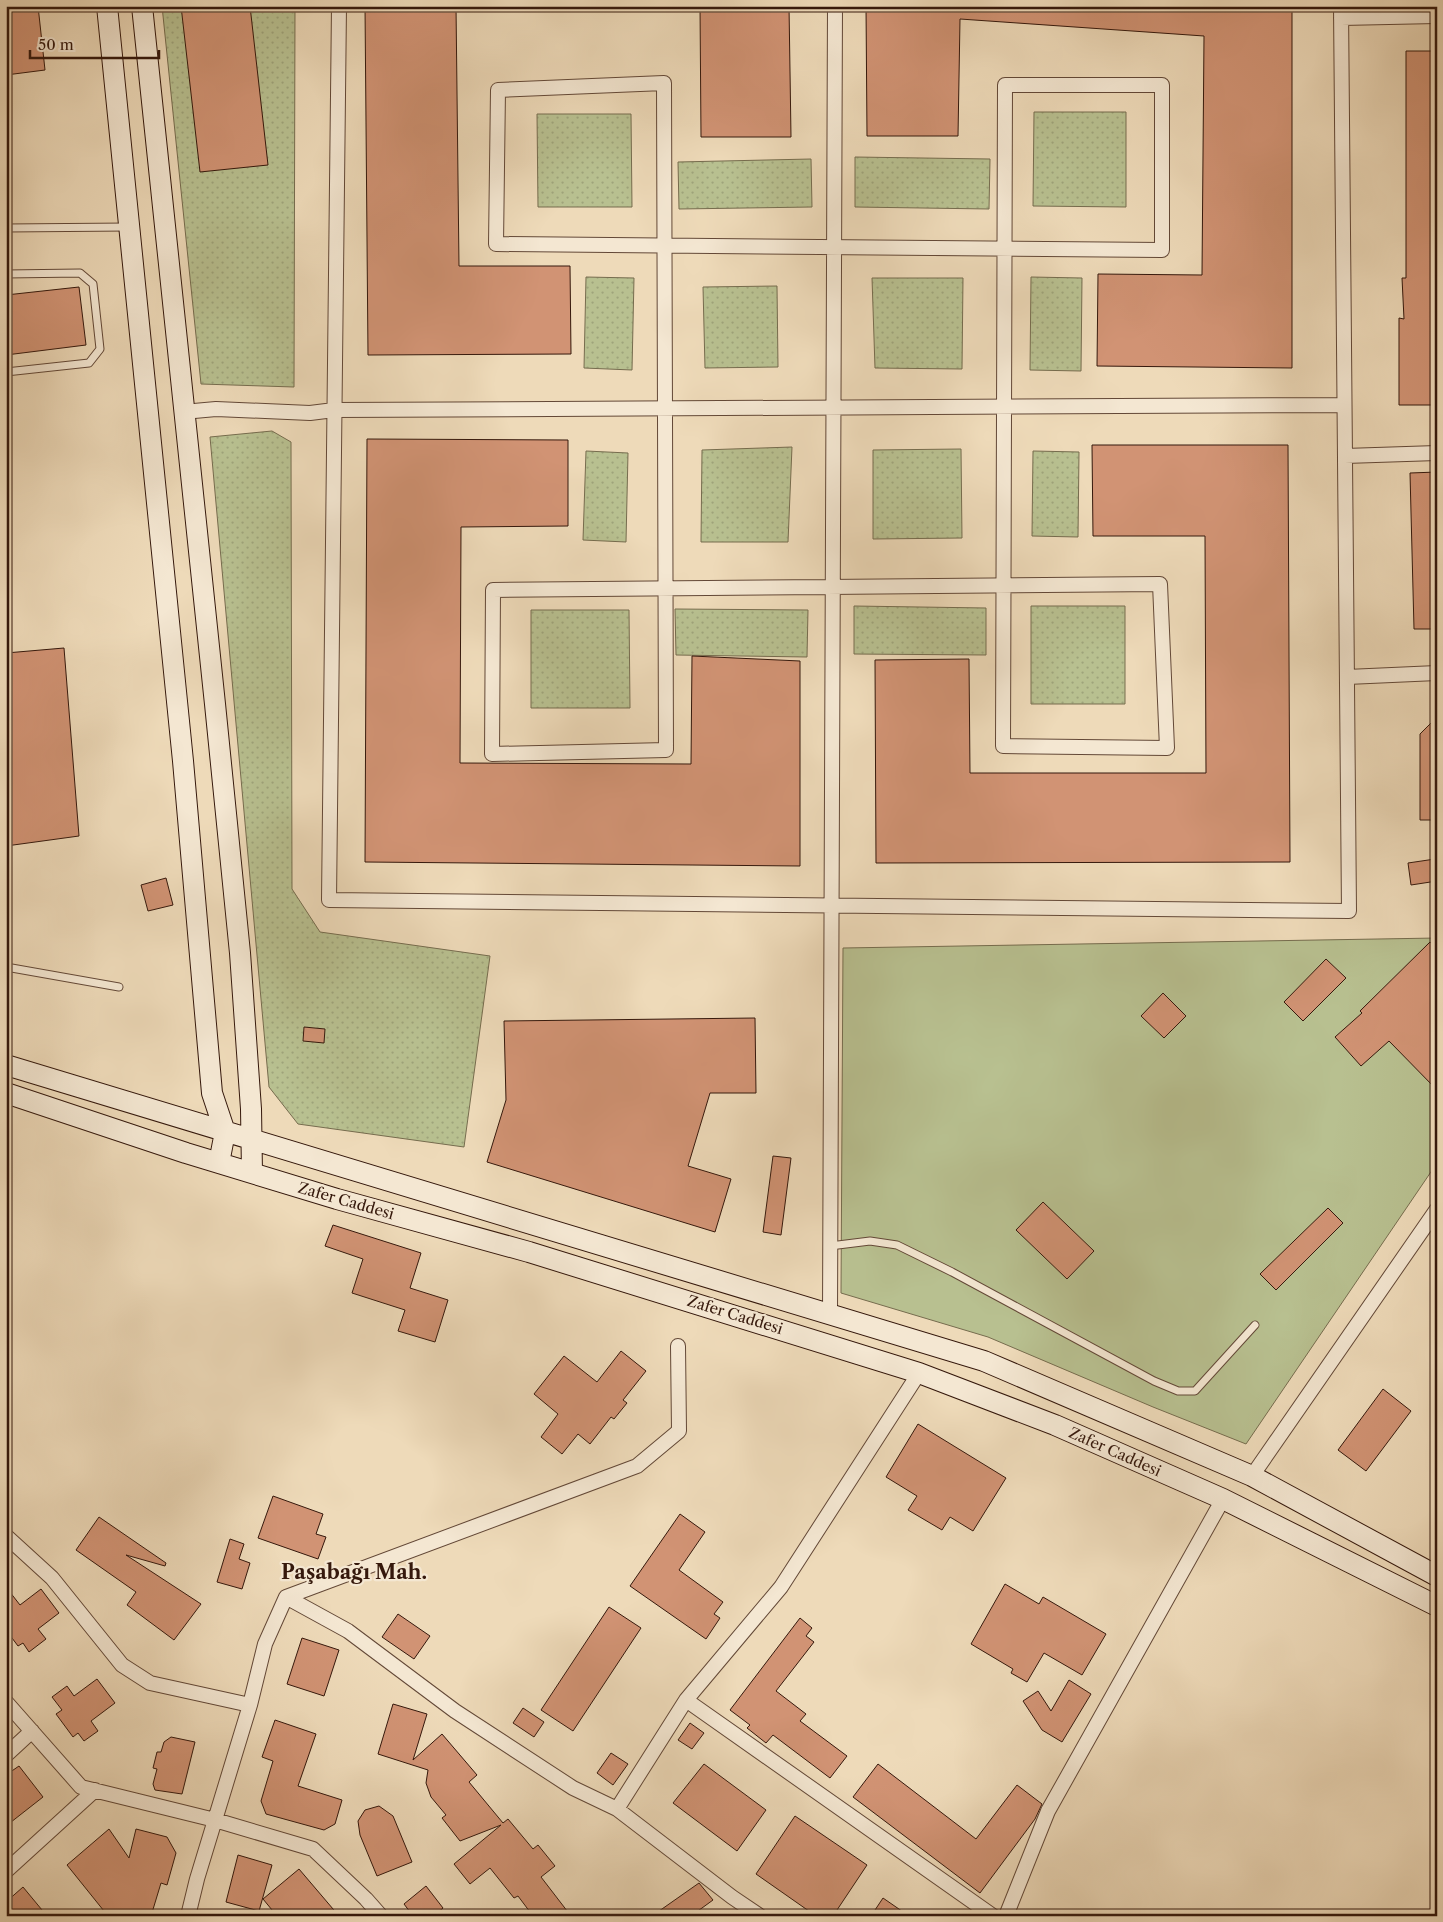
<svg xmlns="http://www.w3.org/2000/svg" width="1443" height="1922" viewBox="0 0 1443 1922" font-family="'Libre Caslon Text',serif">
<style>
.grass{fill:url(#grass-dots);stroke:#766c4e}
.pitch{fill:#b8c090;stroke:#766c4e}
.building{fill:#d19374;stroke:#35180c}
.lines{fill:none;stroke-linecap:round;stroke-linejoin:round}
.service-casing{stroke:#634837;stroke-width:9}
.minor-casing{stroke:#634837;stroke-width:16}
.secondary-casing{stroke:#35180c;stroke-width:22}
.service{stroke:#f4e7d2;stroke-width:7}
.minor{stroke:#f4e7d2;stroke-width:14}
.secondary{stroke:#f4e7d2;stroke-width:20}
.labels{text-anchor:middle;stroke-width:4.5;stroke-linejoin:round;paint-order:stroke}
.street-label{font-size:15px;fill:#35180c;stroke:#f4e7d2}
.district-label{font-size:20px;font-weight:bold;fill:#35180c;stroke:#f4e7d2}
</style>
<defs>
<pattern id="grass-dots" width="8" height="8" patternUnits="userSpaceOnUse" patternTransform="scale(1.25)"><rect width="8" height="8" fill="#b8c090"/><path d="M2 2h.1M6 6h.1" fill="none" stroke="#9fa47b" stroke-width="1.8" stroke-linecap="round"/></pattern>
</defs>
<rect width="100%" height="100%" fill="#eedab9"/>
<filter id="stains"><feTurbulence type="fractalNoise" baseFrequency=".004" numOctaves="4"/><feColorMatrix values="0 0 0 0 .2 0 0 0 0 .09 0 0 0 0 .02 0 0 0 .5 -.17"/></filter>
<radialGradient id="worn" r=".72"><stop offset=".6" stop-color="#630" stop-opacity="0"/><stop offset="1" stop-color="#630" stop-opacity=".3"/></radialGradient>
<path class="grass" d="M 162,6 L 295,6 L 294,387 L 201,384 Z
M 1034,112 L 1126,112 L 1126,207 L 1033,206 Z
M 537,114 L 631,114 L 632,207 L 538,207 Z
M 855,157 L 990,159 L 989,209 L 855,207 Z
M 811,159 L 812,207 L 679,209 L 678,162 Z
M 586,277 L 634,278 L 632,370 L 584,368 Z
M 1031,277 L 1082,278 L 1081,371 L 1030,370 Z
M 872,278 L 963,278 L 962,369 L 875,368 Z
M 777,286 L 778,367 L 705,368 L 703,287 Z
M 272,431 L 291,442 L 292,889 L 320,932 L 490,956 L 464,1147 L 298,1124 L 269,1087 L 210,437 Z
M 792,447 L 788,542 L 701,542 L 702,450 Z
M 961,449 L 962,538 L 873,539 L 873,450 Z
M 586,451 L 628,453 L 626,542 L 583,540 Z
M 1033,451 L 1079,452 L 1078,537 L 1032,536 Z
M 854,606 L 986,608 L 986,655 L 854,654 Z
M 1031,606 L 1125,606 L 1125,704 L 1031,704 Z
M 675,609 L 808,610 L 807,657 L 676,655 Z
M 531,610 L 629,610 L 630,708 L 531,708 Z"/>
<path class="pitch" d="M 1437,938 L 1437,1163 L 1246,1444 L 1153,1407 L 988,1337 L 841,1293 L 843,948 Z"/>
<path class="building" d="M 6,6 L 38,6 L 45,70 L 6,75 Z
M 181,6 L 250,6 L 268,165 L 200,172 Z
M 365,6 L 456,6 L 459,266 L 570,266 L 571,354 L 368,355 Z
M 700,6 L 789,6 L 791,137 L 701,137 Z
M 866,6 L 1292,6 L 1292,368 L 1097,366 L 1098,274 L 1202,275 L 1204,36 L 960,19 L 958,136 L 867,136 Z
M 1406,51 L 1437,51 L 1437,405 L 1399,405 L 1399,318 L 1404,319 L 1402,278 L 1406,278 Z
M 79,287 L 86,345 L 6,355 L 6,295 Z
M 367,439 L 568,440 L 568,526 L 461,527 L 460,763 L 691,764 L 692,656 L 800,661 L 800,866 L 365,862 Z
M 1092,445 L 1288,445 L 1290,862 L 876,863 L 875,660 L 969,659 L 970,773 L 1206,773 L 1205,536 L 1093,536 Z
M 1437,472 L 1437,629 L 1414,629 L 1410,473 Z
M 64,648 L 79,836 L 6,846 L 6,653 Z
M 1437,717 L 1437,820 L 1420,820 L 1420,734 Z
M 1435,859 L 1437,881 L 1411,885 L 1408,863 Z
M 166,878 L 173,905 L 148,911 L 141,885 Z
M 1430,942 L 1437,949 L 1437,1090 L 1389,1041 L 1361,1066 L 1335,1037 L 1362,1013 L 1360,1011 Z
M 1326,959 L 1346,978 L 1303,1021 L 1284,1002 Z
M 1163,993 L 1186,1016 L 1164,1038 L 1141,1016 Z
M 755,1018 L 756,1093 L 710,1093 L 688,1166 L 731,1179 L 715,1232 L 487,1162 L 506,1100 L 504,1021 Z
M 304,1027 L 325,1029 L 324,1043 L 303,1041 Z
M 773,1156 L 791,1158 L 781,1235 L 763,1232 Z
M 1043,1202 L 1094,1251 L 1067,1279 L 1016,1230 Z
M 1328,1208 L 1343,1223 L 1276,1290 L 1260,1274 Z
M 333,1225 L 421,1253 L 410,1288 L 448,1300 L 435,1342 L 398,1331 L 405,1310 L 352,1293 L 363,1259 L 325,1246 Z
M 621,1351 L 646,1371 L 623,1400 L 627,1403 L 614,1419 L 611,1417 L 590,1444 L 578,1434 L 562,1454 L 541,1437 L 558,1414 L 534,1394 L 564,1356 L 597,1382 Z
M 1383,1389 L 1411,1411 L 1366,1471 L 1338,1450 Z
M 918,1424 L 1006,1478 L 973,1531 L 950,1517 L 942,1530 L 908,1510 L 917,1496 L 886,1477 Z
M 273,1496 L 323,1514 L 316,1534 L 326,1537 L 318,1559 L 258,1538 Z
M 680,1514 L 705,1532 L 679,1570 L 723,1602 L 714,1614 L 720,1618 L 706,1639 L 630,1586 Z
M 99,1517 L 166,1563 L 165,1566 L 126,1555 L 201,1604 L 174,1640 L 127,1605 L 136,1592 L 76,1550 Z
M 230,1539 L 244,1544 L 239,1559 L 250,1563 L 242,1589 L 217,1582 Z
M 1005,1584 L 1039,1604 L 1043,1597 L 1106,1634 L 1082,1675 L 1044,1653 L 1027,1682 L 1011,1673 L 1013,1669 L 971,1644 Z
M 6,1587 L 20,1605 L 41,1589 L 59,1613 L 38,1629 L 46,1639 L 29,1652 L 23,1643 L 18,1646 L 6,1630 Z
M 609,1607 L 641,1628 L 573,1731 L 541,1710 Z
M 398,1614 L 430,1636 L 414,1659 L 382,1637 Z
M 800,1618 L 812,1628 L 806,1636 L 814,1642 L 776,1691 L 806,1714 L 800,1721 L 847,1756 L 830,1778 L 773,1735 L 766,1743 L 747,1728 L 750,1725 L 730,1710 Z
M 302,1638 L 339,1650 L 324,1696 L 287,1684 Z
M 97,1679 L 115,1703 L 91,1721 L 98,1731 L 84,1741 L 78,1733 L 73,1737 L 56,1714 L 62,1710 L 52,1697 L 67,1686 L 74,1696 Z
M 1069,1680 L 1091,1694 L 1062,1742 L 1042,1730 L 1023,1701 L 1038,1691 L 1051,1711 Z
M 393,1704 L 427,1714 L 413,1760 L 442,1734 L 477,1775 L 469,1782 L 503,1823 L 508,1819 L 533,1849 L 538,1845 L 555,1866 L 541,1877 L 571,1916 L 533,1916 L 518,1896 L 514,1898 L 490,1868 L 470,1884 L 454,1864 L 501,1825 L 460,1841 L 442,1818 L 446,1815 L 431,1797 L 426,1783 L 428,1770 L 378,1754 Z
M 523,1708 L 544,1722 L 534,1737 L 513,1723 Z
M 275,1720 L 316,1734 L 298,1786 L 342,1800 L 335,1824 L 324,1830 L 266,1814 L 261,1801 L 273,1761 L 262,1757 Z
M 690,1723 L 704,1733 L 692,1749 L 678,1740 Z
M 171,1737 L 195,1742 L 182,1794 L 155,1790 L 153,1784 L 157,1769 L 153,1768 L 157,1752 L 161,1752 L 164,1742 Z
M 611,1753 L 628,1764 L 613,1785 L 597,1773 Z
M 704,1764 L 766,1810 L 737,1851 L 673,1803 Z
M 878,1764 L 976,1839 L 1017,1785 L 1042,1804 L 1035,1819 L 980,1893 L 853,1797 Z
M 19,1766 L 43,1797 L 6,1826 L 6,1775 Z
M 379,1806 L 393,1816 L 412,1862 L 377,1876 L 360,1835 L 358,1821 L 365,1810 Z
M 795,1816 L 867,1865 L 833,1916 L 816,1916 L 756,1874 Z
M 109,1829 L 129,1858 L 136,1829 L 167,1837 L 176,1853 L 167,1885 L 161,1883 L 151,1916 L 108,1916 L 67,1865 Z
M 238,1855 L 272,1865 L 259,1911 L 226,1902 Z
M 299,1869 L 339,1916 L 277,1916 L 263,1899 Z
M 699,1883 L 713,1900 L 691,1916 L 652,1916 Z
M 426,1886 L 443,1908 L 434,1916 L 413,1916 L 404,1904 Z
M 23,1887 L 47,1916 L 6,1916 L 6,1902 Z
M 883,1898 L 909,1916 L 871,1916 Z"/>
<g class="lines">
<g class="service-casing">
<path id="service" d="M 6,228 L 128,227
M 6,274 L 80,273 L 93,284 L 100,349 L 89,363 L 6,372
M 6,967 L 119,987
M 830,1246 L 870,1241 L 897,1245 L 952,1272 L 1154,1381 L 1178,1391 L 1195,1391 L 1255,1325"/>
</g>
<g class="minor-casing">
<path id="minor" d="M 339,6 L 329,900 L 1349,911 L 1341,6
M 1341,18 L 1437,16
M 183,412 L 216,409 L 310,413 L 334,410 L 1344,405
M 1345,456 L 1437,453
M 1347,677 L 1437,673
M 1167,748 L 1160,584 C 938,586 715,588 493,590 L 492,754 L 666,750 C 666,528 664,305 664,83 L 498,90 L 496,244 C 718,246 940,248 1162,250 L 1162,85 L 1005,85 C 1004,306 1004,526 1003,746 L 1167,748
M 830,1314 L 835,6
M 1252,1476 L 1437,1209
M 6,1536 L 52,1578 L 122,1665 L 150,1683 L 250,1705
M 286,1597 L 348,1631 L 455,1711 L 573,1788 L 617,1809 L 732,1897 L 760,1916
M 686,1700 L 993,1916
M 6,1702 L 81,1787 L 215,1820 L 313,1849 L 366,1899 L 381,1916
M 6,1755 L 32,1731
M 617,1809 L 686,1700 L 781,1587 L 919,1373
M 6,1871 L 95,1790
M 188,1916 L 197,1879 L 250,1705 L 265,1644 L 286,1597 L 637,1466 L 679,1431 L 678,1346
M 1006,1916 L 1048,1811 L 1223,1499"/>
</g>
<g class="secondary-casing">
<path id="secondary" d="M 107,6 L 183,761 L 212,1093 L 225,1132 L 219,1163
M 142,6 L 215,704 L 240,953 L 251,1109 L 252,1173
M 6,1065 L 984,1361 L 1252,1476 L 1437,1576
M 6,1093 L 186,1153 L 337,1199 L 529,1252 L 919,1373 L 1055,1425 L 1223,1499 L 1437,1606"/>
</g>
<use href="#service" class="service"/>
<use href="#minor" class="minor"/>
<use href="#secondary" class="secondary"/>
</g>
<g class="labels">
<g class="street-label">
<text transform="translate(346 1201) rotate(16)" y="5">Zafer Caddesi</text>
<text transform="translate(735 1315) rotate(17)" y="5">Zafer Caddesi</text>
<text transform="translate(1115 1452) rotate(24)" y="5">Zafer Caddesi</text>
</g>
<g class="district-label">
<text x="354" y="1579">Paşabağı Mah.</text>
</g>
</g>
<rect width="1443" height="1922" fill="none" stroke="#eedab9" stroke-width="25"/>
<rect x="8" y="8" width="1428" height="1907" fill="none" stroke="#35180c" stroke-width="2.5"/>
<rect x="12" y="12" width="1418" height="1897" fill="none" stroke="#35180c"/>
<path d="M30 50v8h129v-8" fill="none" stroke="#35180c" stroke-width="2.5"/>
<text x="38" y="50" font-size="15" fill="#35180c" stroke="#f4e7d2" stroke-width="4" paint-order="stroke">50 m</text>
<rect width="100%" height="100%" filter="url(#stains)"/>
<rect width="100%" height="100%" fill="url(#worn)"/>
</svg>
